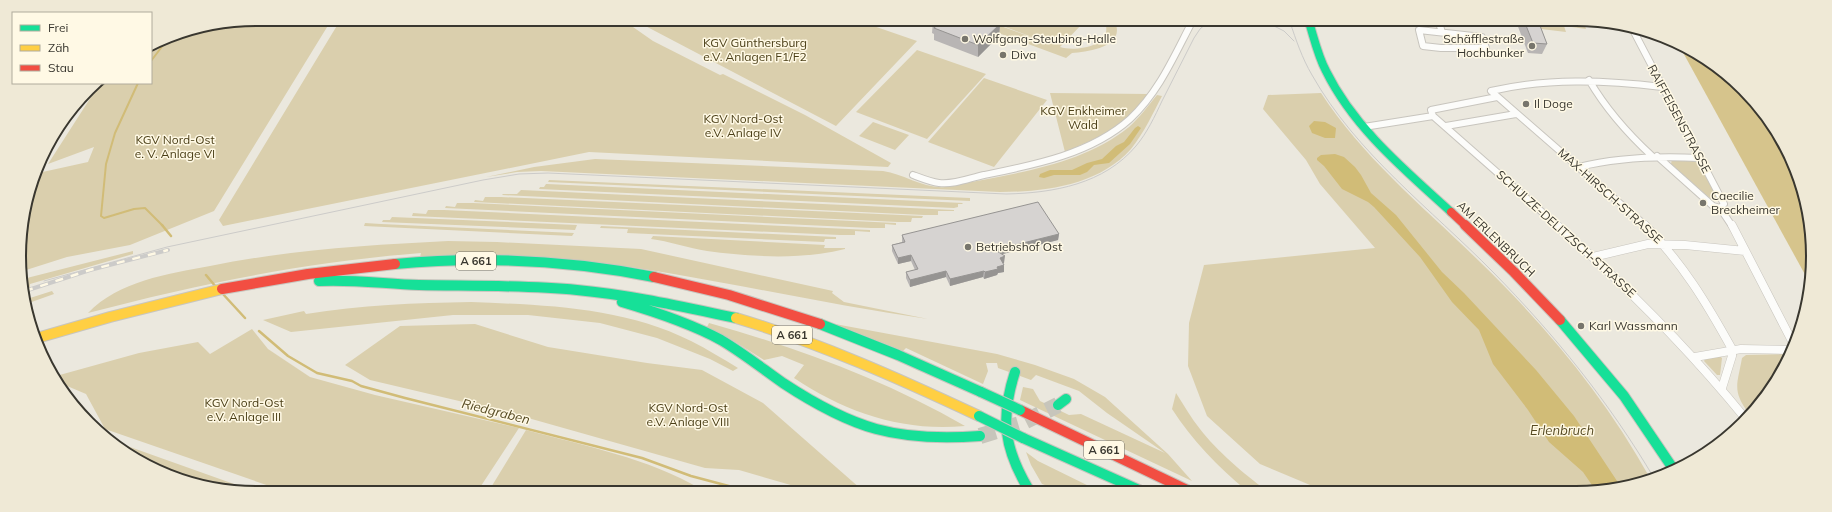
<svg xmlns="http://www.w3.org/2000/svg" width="1832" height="512" viewBox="0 0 1832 512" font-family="Mulish,sans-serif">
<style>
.green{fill:#dacfad}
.forest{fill:#d6c48c}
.water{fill:#d1bc77}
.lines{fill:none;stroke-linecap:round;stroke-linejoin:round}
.stream-far1{stroke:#d1bc77;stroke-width:2}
.stream{stroke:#d1bc77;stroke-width:2.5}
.highway-tunnel{stroke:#c7c5bb;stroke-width:16;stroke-dasharray:16 8;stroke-linecap:butt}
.street-far1-casing{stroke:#c8c5be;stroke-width:8}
.street-casing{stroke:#c8c5be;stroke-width:9}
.fast-far1-casing{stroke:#c8c5be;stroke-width:10}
.fast-casing{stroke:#c8c5be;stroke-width:12}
.slow-casing{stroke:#c8c5be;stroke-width:12}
.jam-far1-casing{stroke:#c8c5be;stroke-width:10}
.jam-casing{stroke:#c8c5be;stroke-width:12}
.street-far1{stroke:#fcfcfa;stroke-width:6}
.street{stroke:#fcfcfa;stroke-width:8}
.fast-far1{stroke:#16e098;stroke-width:8}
.fast{stroke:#16e098;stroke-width:10}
.slow{stroke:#ffcf43;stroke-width:10}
.jam-far1{stroke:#f24e42;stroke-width:8}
.jam{stroke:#f24e42;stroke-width:10}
.tram{stroke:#cccbc9;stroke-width:1}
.rail-casing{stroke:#cccbc9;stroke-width:4}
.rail{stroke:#fff9e5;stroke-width:2.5;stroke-dasharray:8;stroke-linecap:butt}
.fast-bridge-casing{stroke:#c8c5be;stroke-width:12;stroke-linecap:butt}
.fast-bridge{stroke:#16e098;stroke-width:10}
.wall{fill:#b8b5b4}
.shaded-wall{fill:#969492}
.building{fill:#d6d3d1;stroke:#969492}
.poi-dot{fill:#77756c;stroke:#fff9e5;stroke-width:1.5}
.labels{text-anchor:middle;stroke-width:3;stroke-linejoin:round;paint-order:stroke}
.shield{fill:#fff9e5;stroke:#747166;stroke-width:1}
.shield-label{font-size:11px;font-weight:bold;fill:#39372f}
.poi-label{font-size:12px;fill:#39372f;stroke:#fff9e5;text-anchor:start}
.park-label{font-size:12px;fill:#4a3e16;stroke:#fff9e5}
.street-label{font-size:12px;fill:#39372f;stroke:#fff9e5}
.water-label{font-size:13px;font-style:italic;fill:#564a22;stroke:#fff9e5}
.rim{fill:none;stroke:#39372f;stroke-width:2}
</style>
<rect width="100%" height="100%" fill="#ebe8de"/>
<path class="green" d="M 256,19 L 332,19 L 214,211 L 130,245 L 67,257 L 23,271 L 20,240 L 38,173 L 88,162 L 94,147 L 48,164 L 100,83 L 151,83 L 151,46 L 166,37 Z
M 341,19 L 623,20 L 653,41 L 720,75 L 723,74 L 805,115 L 891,163 L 888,167 L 589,152 L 223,226 L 219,220 Z
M 634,20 L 859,21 L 917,41 L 836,126 Z
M 966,21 L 987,21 L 1056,46 L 989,21 L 1084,22 L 1060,47 C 1076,52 1114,46 1105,22 L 1115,22 C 1126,47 1088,52 1072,53 L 1066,58 Z
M 1539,23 L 1584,23 L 1586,29 L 1564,26 L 1566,32 L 1541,29 Z
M 917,50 L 986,74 L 927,139 L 856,112 Z
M 984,78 L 1047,100 L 994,167 L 928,142 Z
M 1050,93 L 1149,94 C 1122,128 1104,135 1065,152 Z
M 1321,93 C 1363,158 1425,208 1480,262 C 1547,327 1605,397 1650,478 L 1647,478 L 1648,480 L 1607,491 L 1322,490 L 1260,464 L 1207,416 L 1188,366 L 1189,323 L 1204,265 L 1375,248 L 1320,184 L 1306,160 L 1263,109 L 1268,95 Z
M 1157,95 L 1162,96 C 1153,113 1144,133 1131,149 C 1099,185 1045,192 1000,192 L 541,171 L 517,172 L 486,177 L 534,167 L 595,159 L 883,171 C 904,174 924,189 945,187 C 1007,174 1078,168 1129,127 C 1140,117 1148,106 1157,95 Z
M 873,122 L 909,135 L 895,150 L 859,136 Z
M 1672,159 L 1693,161 L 1698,163 L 1719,200 L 1714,201 L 1711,199 L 1671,164 Z
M 549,180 L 970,198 L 970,201 L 548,182 Z
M 546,184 L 547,184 L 963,203 L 962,204 L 958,204 L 958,207 L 954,208 L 539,189 L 540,187 L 544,187 Z
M 521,190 L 954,210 L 954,211 L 938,211 L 938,215 L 924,215 L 502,195 L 503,194 L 517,194 Z
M 485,197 L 501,197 L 923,216 L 922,218 L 912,218 L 911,222 L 898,222 L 474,202 L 475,200 L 483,201 Z
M 457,203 L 473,203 L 896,223 L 896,225 L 885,224 L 885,228 L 871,228 L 445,208 L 446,206 L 455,207 Z
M 428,210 L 444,210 L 870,230 L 870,232 L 855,231 L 855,235 L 840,235 L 412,216 L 413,213 L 426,214 Z
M 392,217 L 577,225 L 575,230 L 382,222 L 383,220 L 390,220 Z
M 365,223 L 381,224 L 574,233 L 572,236 L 364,226 Z
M 601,226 L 836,237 L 836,239 L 825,239 L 824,242 L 627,233 L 628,229 L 600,228 Z
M 653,236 L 825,245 L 824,248 L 845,248 L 845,249 C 801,260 752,257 707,251 C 689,248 668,241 651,239 Z
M 448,241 L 497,242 L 641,249 L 833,291 L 832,293 L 844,302 L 928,319 C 814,303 701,275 586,261 C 531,255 475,254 420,257 L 421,253 C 307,262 197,284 88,313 C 119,281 167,274 210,266 C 289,250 368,245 448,241 Z
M 133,251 L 133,254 L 30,284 L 30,298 L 52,291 L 54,294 L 26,304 L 23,279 Z
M 471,302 C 545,305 623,307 691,341 C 707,349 723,359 738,368 L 733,371 L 710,359 L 657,338 L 600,323 L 528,315 L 453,315 L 291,332 L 263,320 L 304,311 L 306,314 C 361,305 415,303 471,302 Z
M 709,323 C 798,348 885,380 965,426 C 902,432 845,412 794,378 L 804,365 L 782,356 L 764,360 L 729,338 L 707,327 Z
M 475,324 L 548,347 L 647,363 L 702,370 L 763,403 L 861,489 L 808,490 L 739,470 L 705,468 L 514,414 L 370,380 L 345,365 L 400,326 Z
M 835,324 L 997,354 L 1035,365 L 1074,379 L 1105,397 L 1168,454 L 1192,481 L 1020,400 L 1023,387 L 1033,389 L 1040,401 L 1069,415 L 1081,414 L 1165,453 L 1107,413 L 1079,391 L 1036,375 L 1031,380 L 998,368 L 997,363 L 986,363 L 988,371 L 983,384 L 906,348 L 903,351 Z
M 252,329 L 268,349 L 310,377 L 375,395 L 519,428 L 479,489 L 278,489 L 105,429 L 86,394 L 60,383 L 56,376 L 139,353 L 198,342 L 210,354 Z
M 1786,354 L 1788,356 L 1781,374 L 1749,414 C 1732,390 1737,386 1742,358 L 1746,355 Z
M 1719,355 L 1722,358 L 1720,375 L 1717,375 L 1704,361 L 1705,359 Z
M 1176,393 C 1184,405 1191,418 1200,429 C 1216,450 1245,475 1266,490 L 1246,490 C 1218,467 1192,440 1172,409 Z
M 526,430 C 585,446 648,458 701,489 L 490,489 Z
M 116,442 L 248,489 L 210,488 L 137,461 Z
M 1026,452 L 1038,461 L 1097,490 L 1059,490 L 1042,484 L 1031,465 Z"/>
<path class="forest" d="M 1680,47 L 1707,59 L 1773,124 L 1808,210 L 1808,280 Z"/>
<path class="water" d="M 1314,121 L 1325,122 L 1336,128 L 1335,138 L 1325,138 L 1312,133 L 1309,126 Z
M 1138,126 L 1141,128 L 1130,144 L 1109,163 L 1094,165 L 1087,172 L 1080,175 L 1054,175 L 1044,178 L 1039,177 L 1040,174 L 1050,170 L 1072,170 L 1087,163 L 1102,159 L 1116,146 L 1124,142 L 1135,128 Z
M 1335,154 L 1344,157 L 1355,167 L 1361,175 L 1371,193 L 1396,215 L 1442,272 L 1464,293 L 1536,370 L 1574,416 L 1621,487 L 1607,491 L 1596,491 L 1583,472 L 1549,442 L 1528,410 L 1493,364 L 1479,330 L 1452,302 L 1420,257 L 1374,207 L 1368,202 L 1342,189 L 1324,166 L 1317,160 L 1317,158 L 1321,155 Z"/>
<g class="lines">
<path class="stream-far1" d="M 151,61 L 170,36
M 138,83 L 115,133 L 106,164 L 101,216 L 104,218 L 134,209 L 145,208 L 163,226"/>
<path class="stream" d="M 162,225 L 171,236
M 206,275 L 216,287
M 222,293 L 245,318
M 259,331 L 288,356 L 317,373 L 352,381 L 361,386 L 405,398 L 642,458 L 691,476 L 740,489"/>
<path class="highway-tunnel" d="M 980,436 L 1020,424 L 1058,405"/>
<g class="street-far1-casing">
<path id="street-far1" d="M 1439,23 L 1442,32
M 1632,28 L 1724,204 L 1720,208
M 1419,30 L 1482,37 L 1486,48 L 1441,48 L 1423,46 Z
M 1589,80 C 1606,109 1627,133 1652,156
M 1433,116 L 1558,226
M 1433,116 L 1431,110 L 1497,97
M 1446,126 L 1516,114
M 1364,127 L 1433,116
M 1657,156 L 1713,206 L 1720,208 L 1732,226
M 1579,167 C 1619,157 1658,156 1699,158
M 913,175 C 921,178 931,182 939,183 C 954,185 970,178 984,175 C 1034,165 1091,154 1130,119 C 1159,92 1174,56 1192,22
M 1646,226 L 1491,91 C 1548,78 1604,80 1662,87"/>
</g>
<g class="street-casing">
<path id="street" d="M 1557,225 C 1625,285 1688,348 1745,418
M 1645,225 C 1683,264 1706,302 1732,349 L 1732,356 L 1722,388
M 1732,225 L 1793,343
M 1593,257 L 1648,244 L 1685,245 L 1745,251
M 1695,357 L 1741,349 L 1790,350"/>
</g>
<g class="fast-far1-casing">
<path id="fast-far1" d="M 1309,22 C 1314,38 1318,56 1326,71 C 1354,128 1405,170 1451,212"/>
</g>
<g class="fast-casing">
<path id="fast" d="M 395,264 C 483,256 568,260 654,277
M 319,281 C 352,279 386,284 419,285 C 472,286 525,285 577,290 C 631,295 683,307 736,318
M 622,302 C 656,312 690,323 721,340 C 743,353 763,369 783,383 C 853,429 896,442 980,436
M 1560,320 L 1624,396 L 1674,470
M 820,324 L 898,355 L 981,392
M 1015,372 C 1000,418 1004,449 1029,490
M 1058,405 L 1066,399
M 1023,438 L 1139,490"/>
</g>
<g class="slow-casing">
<path id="slow" d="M 736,318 C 820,343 900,379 979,416
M 37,338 L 110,317 L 222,289"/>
</g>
<g class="jam-far1-casing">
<path id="jam-far1" d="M 1451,212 L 1466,226"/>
</g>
<g class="jam-casing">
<path id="jam" d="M 1465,225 L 1514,272 L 1560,320
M 654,277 L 729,295 L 820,324
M 222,289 L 308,274 L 395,264
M 1020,410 L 1187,490"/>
</g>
<use href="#street-far1" class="street-far1"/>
<use href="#street" class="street"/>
<use href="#fast-far1" class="fast-far1"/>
<use href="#fast" class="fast"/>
<use href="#slow" class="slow"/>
<use href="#jam-far1" class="jam-far1"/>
<use href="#jam" class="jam"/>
<path class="tram" d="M 1266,22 L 1284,31 L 1294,41
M 1290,22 C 1296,40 1302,58 1312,75 C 1356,153 1431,209 1493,272 C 1555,335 1609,402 1654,478
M 44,281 L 167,247 L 483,180 L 519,174 L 548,173 L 1006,194 C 1054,193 1104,184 1136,146 C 1147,133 1155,116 1162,101 C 1173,80 1183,59 1194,38 L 1200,29 L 1208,22"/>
<g class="rail-casing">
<path id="rail" d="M 25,291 L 90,270 L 168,250"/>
</g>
<use href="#rail" class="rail"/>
<g class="fast-bridge-casing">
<path id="fast-bridge" d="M 981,392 L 1020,410
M 979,416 L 1023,438"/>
</g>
<use href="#fast-bridge" class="fast-bridge"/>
</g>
<path class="wall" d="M 933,21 L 1000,24 L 999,36 L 978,57 L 934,40 L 934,34 L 932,33 Z
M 1512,23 L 1539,23 L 1547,44 L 1542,54 L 1528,53 L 1517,24 Z
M 1059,234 L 1058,240 L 1002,254 L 1004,263 L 1003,263 L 1004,265 L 1004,272 L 998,273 L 997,275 L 984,279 L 983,277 L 950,286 L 946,277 L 910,287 L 906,278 L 906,272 L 915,270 L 911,261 L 898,264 L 892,251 L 892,245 L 902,242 L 902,235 Z"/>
<path class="shaded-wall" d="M 1000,24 L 999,36 L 978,57 L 978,45 Z
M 1059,234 L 1058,240 L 995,256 L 995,250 Z
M 911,255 L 911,261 L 898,264 L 898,258 Z
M 1005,256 L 1004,263 L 999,264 L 1000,258 Z
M 1004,265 L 1004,272 L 998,273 L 997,275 L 984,279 L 985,272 L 997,267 Z
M 946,271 L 946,277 L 910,287 L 910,280 Z
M 984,271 L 983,277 L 950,286 L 950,279 Z"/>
<path class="building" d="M 933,21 L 994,21 L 1000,24 L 978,45 L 934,28 L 939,24 Z
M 1525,23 L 1539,23 L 1547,44 L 1533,43 Z
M 1038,202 L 1059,234 L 995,250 L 1005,256 L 1000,258 L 1004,265 L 997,267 L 998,269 L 985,272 L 984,271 L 950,279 L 946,271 L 910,280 L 906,272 L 918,269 L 911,255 L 898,258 L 892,245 L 905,242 L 902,235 Z"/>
<g class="poi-dot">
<circle cx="965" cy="39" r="4"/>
<circle cx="1532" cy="46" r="4"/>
<circle cx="1003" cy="55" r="4"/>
<circle cx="1526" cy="104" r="4"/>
<circle cx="1703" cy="203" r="4"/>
<circle cx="968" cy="247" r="4"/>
<circle cx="1581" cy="326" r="4"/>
</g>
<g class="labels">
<g class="shield">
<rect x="456" y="252" width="40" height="18" rx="3"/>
<rect x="772" y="326" width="40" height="18" rx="3"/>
<rect x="1084" y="441" width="40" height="18" rx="3"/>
</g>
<g class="shield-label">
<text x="476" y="265">A 661</text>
<text x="792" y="339">A 661</text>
<text x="1104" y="454">A 661</text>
</g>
<g class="poi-label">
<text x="973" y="43">Wolfgang-Steubing-Halle</text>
<text x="1524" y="43" text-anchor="end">Schäfflestraße<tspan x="1524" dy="14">Hochbunker</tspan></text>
<text x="1011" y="59">Diva</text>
<text x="1534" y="108">Il Doge</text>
<text x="1711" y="200">Caecilie<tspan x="1711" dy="14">Breckheimer</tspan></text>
<text x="976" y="251">Betriebshof Ost</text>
<text x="1589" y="330">Karl Wassmann</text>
</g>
<g class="park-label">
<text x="755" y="47">KGV Günthersburg<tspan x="755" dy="14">e.V. Anlagen F1/F2</tspan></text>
<text x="1083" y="115">KGV Enkheimer<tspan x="1083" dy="14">Wald</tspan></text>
<text x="743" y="123">KGV Nord-Ost<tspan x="743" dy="14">e.V. Anlage IV</tspan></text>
<text x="175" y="144">KGV Nord-Ost<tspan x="175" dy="14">e. V. Anlage VI</tspan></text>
<text x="244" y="407">KGV Nord-Ost<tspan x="244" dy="14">e.V. Anlage III</tspan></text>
<text x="688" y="412">KGV Nord-Ost<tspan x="688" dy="14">e.V. Anlage VIII</tspan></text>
</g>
<g class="street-label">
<text transform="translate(1679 119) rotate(62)" y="4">RAIFFEISENSTRASSE</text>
<text transform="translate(1610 196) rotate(42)" y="4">MAX-HIRSCH-STRASSE</text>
<text transform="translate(1566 234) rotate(42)" y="4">SCHULZE-DELITZSCH-STRASSE</text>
<text transform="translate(1496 239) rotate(44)" y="4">AM ERLENBRUCH</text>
</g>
<g class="water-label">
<text transform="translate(496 411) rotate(14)" y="5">Riedgraben</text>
<text x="1562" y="435">Erlenbruch</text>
</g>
</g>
<path d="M0 0H1832V512H0ZM256 26H1576A230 230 0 0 1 1806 256V256A230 230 0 0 1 1576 486H256A230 230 0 0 1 26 256V256A230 230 0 0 1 256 26Z" fill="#efe9d6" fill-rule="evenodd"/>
<path class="rim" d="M256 26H1576A230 230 0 0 1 1806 256V256A230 230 0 0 1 1576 486H256A230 230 0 0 1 26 256V256A230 230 0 0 1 256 26Z"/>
<rect x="12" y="12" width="140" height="72" fill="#fff9e5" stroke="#b0ab9c"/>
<rect x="20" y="25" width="20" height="6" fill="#16e098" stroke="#b0ab9c"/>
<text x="48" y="32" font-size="12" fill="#39372f">Frei</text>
<rect x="20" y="45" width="20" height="6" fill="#ffcf43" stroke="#b0ab9c"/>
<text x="48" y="52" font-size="12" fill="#39372f">Zäh</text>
<rect x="20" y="65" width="20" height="6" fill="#f24e42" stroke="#b0ab9c"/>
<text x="48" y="72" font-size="12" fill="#39372f">Stau</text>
</svg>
